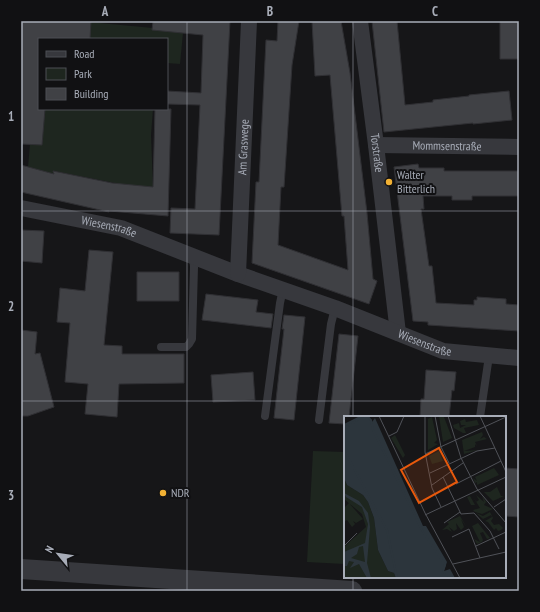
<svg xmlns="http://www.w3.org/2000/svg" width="540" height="612" viewBox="0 0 540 612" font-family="'PT Sans Narrow',sans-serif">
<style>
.green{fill:#1e261f}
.building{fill:#404145;stroke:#303034}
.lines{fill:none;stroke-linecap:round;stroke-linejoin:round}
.service{stroke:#37383d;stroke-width:8}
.minor{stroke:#37383d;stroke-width:16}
.tertiary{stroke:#37383d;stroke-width:20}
.grid{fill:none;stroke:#a8adb8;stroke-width:1;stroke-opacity:0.55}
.poi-dot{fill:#f2b134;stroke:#111113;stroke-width:1.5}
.labels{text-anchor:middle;stroke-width:4;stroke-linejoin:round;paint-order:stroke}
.street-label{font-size:12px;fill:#a8adb8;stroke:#111113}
.poi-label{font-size:12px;fill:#a8adb8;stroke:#111113;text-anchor:start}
.inset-river{fill:none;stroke:#2c353c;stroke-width:2}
.inset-road{fill:none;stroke:#505258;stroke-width:1}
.view{fill:#e8590c;fill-opacity:0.15;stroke:#e8590c;stroke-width:2}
.inset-edge{fill:none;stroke:#a8adb8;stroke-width:2}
.neatline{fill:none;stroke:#a8adb8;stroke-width:1.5}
.grid-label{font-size:13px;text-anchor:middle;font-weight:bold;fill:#a8adb8}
</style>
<rect width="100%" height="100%" fill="#161618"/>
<path class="green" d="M 33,21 L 78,21 L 153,28 L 183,33 L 180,64 L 167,63 L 167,39 L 45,39 Z
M 45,109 L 153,109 L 151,135 L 153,187 L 121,184 L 120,198 L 115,183 L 54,171 L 54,174 L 28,167 L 30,144 L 42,145 Z
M 313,451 L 345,452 L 345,564 L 307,562 Z"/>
<path class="building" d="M 21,21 L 91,21 L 90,39 L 39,39 L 39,109 L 45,109 L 42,145 L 21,144 Z
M 153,21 L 230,21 L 219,235 L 170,233 L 171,208 L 195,209 L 200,105 L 167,104 L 167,91 L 201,93 L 203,35 L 152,30 Z
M 278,21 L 299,21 L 292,65 L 284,187 L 281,187 L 278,245 L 348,270 L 344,216 L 342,216 L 330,75 L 315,76 L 312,21 L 341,21 L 350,73 L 367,213 L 373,279 L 377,281 L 369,304 L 252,263 L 256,182 L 259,182 L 266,40 L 277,41 Z
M 372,21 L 397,21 L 405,105 L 433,102 L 433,100 L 469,96 L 469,95 L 509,91 L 512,120 L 473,124 L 473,123 L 384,132 Z
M 500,21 L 519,21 L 519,59 L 500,59 Z
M 155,109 L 171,109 L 168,216 L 109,211 L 109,212 L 21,192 L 21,165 L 54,174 L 53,171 L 112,183 L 153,187 Z
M 418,164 L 419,168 L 444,168 L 444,171 L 519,171 L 519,196 L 472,196 L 472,200 L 452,200 L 452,196 L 423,196 L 424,209 L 421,209 L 429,266 L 432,266 L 436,303 L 474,305 L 474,300 L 477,300 L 477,297 L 506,299 L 506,304 L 519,305 L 519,331 L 428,325 L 428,322 L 413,321 L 394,167 Z
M 21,230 L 44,231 L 42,263 L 21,261 Z
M 89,250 L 113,252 L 104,345 L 122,346 L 122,354 L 184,354 L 184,383 L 119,384 L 117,417 L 85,414 L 88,384 L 65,382 L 70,323 L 57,322 L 60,288 L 85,291 Z
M 137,272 L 179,272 L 179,301 L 137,301 Z
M 206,294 L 258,300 L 256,312 L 273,314 L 271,328 L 202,320 Z
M 284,315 L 305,317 L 294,420 L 274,418 L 284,329 L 282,329 Z
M 21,330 L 37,332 L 35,354 L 40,353 L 54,407 L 28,416 L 21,416 Z
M 339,334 L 358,336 L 349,417 L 345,417 L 345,424 L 329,423 Z
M 426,370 L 456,372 L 454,391 L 452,390 L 449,417 L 420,417 L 421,399 L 424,399 Z
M 253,372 L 255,400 L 213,402 L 211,375 Z
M 505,468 L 519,469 L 519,517 L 505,516 Z"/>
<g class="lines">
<path class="service" d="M 161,347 L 186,347 L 189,344 L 192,339 L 194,267 L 193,256
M 265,416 L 280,303 L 283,289
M 480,417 L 489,356
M 319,420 L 331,324 L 335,308"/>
<g class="minor">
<path id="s1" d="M 360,21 L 376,145 L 398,333"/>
<path id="s2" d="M 376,145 L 519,147"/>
<path id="s3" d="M 21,208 L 121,228 L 238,274 L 335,308 L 443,351 L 519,358"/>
<path id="s4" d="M 238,274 L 249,21"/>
</g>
<path class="tertiary" d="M 21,569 L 352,591"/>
</g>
<path class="grid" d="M 187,21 L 187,591M 353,21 L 353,417M 21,211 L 519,211M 21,401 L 519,401M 353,577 L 353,591"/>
<g class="poi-dot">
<circle cx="389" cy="182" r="4"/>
<circle cx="163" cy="493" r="4"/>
</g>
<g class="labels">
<g class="street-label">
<text dy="4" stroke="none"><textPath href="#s2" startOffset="71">Mommsenstraße</textPath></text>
<text dy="4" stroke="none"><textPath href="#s4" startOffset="127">Am Graswege</textPath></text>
<text dy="4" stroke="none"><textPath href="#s1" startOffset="133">Torstraße</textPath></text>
<text dy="4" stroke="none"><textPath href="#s3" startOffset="90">Wiesenstraße</textPath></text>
<text dy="4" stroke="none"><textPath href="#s3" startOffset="427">Wiesenstraße</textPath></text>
</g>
<g class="poi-label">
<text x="397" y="179">Walter<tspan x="397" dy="14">Bitterlich</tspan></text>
<text x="171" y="497">NDR</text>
</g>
</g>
<g transform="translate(344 416)">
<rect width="162" height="162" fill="#161618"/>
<path d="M 95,0 L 100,1 L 108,22 L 99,26 ZM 88,1 L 93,24 L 90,27 L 94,28 L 84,34 L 84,3 ZM 121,3 L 122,6 L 133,4 L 135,9 L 120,12 L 122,17 L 119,17 L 110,12 L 109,9 L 115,7 L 116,12 L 122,9 L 117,9 L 116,5 ZM 138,16 L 139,19 L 136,23 L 140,21 L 143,23 L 131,26 L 133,30 L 131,28 L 131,31 L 120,35 L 134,34 L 120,38 L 118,24 ZM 51,19 L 61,39 L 59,42 L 47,22 ZM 95,35 L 99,45 L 88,48 L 85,40 ZM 150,52 L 155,59 L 133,69 L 133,66 L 131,67 L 129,62 L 133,65 L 131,61 ZM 0,62 L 3,69 L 19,79 L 24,86 L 30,102 L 34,134 L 44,155 L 50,157 L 52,162 L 0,162 L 0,131 L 22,111 L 18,98 L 0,83 ZM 153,71 L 157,80 L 160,80 L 149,85 L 140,76 L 146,76 ZM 128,79 L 126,80 L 131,89 L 127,89 L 123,81 L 128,79 L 132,86 L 135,84 L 132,79 L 140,86 L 138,80 L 144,88 L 142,86 L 140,89 L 149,93 L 138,98 L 131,96 L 129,94 L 136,92 ZM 5,87 L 19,103 L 12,107 L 9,105 L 11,108 L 8,111 L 3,104 L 0,106 L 0,92 ZM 146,96 L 149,102 L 147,105 L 150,109 L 155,108 L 159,112 L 157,114 L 154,115 L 152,112 L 150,114 L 144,106 L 141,105 L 148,101 L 147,99 L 139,103 L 132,97 L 139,100 ZM 116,100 L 123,112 L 117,103 L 120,111 L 117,114 L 112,107 L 113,113 L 110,115 L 105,111 L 108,116 L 103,113 L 98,114 L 105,108 L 103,106 ZM 134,107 L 146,122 L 143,123 L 139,116 L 136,117 L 139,124 L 138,126 L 133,128 L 130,123 L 136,126 L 128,110 Z" fill="#1e261f"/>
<path d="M 16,0 L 25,0 L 28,6 L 31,2 L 79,110 L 82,110 L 103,146 L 100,155 L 106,153 L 111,162 L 52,162 L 50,157 L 44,155 L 34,134 L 30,102 L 24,86 L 19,79 L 3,69 L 0,62 L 0,8 ZM 0,77 L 15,85 L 24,97 L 26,111 L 23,147 L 27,162 L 23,162 L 15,148 L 6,152 L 10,146 L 5,145 L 3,150 L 0,150 L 0,136 L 21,127 L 24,108 L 18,91 L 2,81 ZM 19,130 L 21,146 L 7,142 L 13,138 L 15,131 Z" fill="#2c353c" fill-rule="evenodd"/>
<path class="inset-river" d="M 22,0 L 27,4 L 29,14 L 79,116 L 101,149 L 99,155 L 103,162M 0,13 L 19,0M 0,34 L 43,114 L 53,162"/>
<path class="inset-road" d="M 35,0 L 81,97 L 116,162M 81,0 L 81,36 L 88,72 L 97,91M 91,0 L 97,31 L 105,47M 104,0 L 117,42 L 133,73 L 162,107M 136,0 L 162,56M 45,20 L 53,16 L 60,0M 81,38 L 162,1M 86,57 L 133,35 L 151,32M 99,61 L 117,98 L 130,97 L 146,115 L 155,133M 112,68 L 157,45M 88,69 L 119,47M 150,91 L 162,83M 81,99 L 162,61M 100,107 L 116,96M 108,121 L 125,113 L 136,142M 0,130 L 13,117M 132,130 L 162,116M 109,148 L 162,136"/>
<path class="view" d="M 95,32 L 113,66 L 75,87 L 57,54 Z"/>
<rect width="162" height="162" class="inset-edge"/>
</g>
<rect width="540" height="612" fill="none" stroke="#111113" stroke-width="44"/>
<rect x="38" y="38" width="130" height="72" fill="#111113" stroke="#4d4f55"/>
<rect x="46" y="51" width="20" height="6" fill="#37383d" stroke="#4d4f55"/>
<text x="74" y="58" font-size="12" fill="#a8adb8">Road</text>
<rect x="46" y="68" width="20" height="12" fill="#1e261f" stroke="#4d4f55"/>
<text x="74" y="78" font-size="12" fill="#a8adb8">Park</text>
<rect x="46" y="88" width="20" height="12" fill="#404145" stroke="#4d4f55"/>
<text x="74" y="98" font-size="12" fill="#a8adb8">Building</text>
<g transform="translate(58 554) rotate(299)" stroke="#111113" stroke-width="3" paint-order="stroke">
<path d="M0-3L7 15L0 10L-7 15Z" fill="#a8adb8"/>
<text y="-6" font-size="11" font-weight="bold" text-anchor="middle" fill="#a8adb8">N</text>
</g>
<rect x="22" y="22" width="496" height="568" class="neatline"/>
<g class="grid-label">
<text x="105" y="16">A</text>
<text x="270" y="16">B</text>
<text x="435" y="16">C</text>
<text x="11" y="121">1</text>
<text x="11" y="311">2</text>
<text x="11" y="500">3</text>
</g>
</svg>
